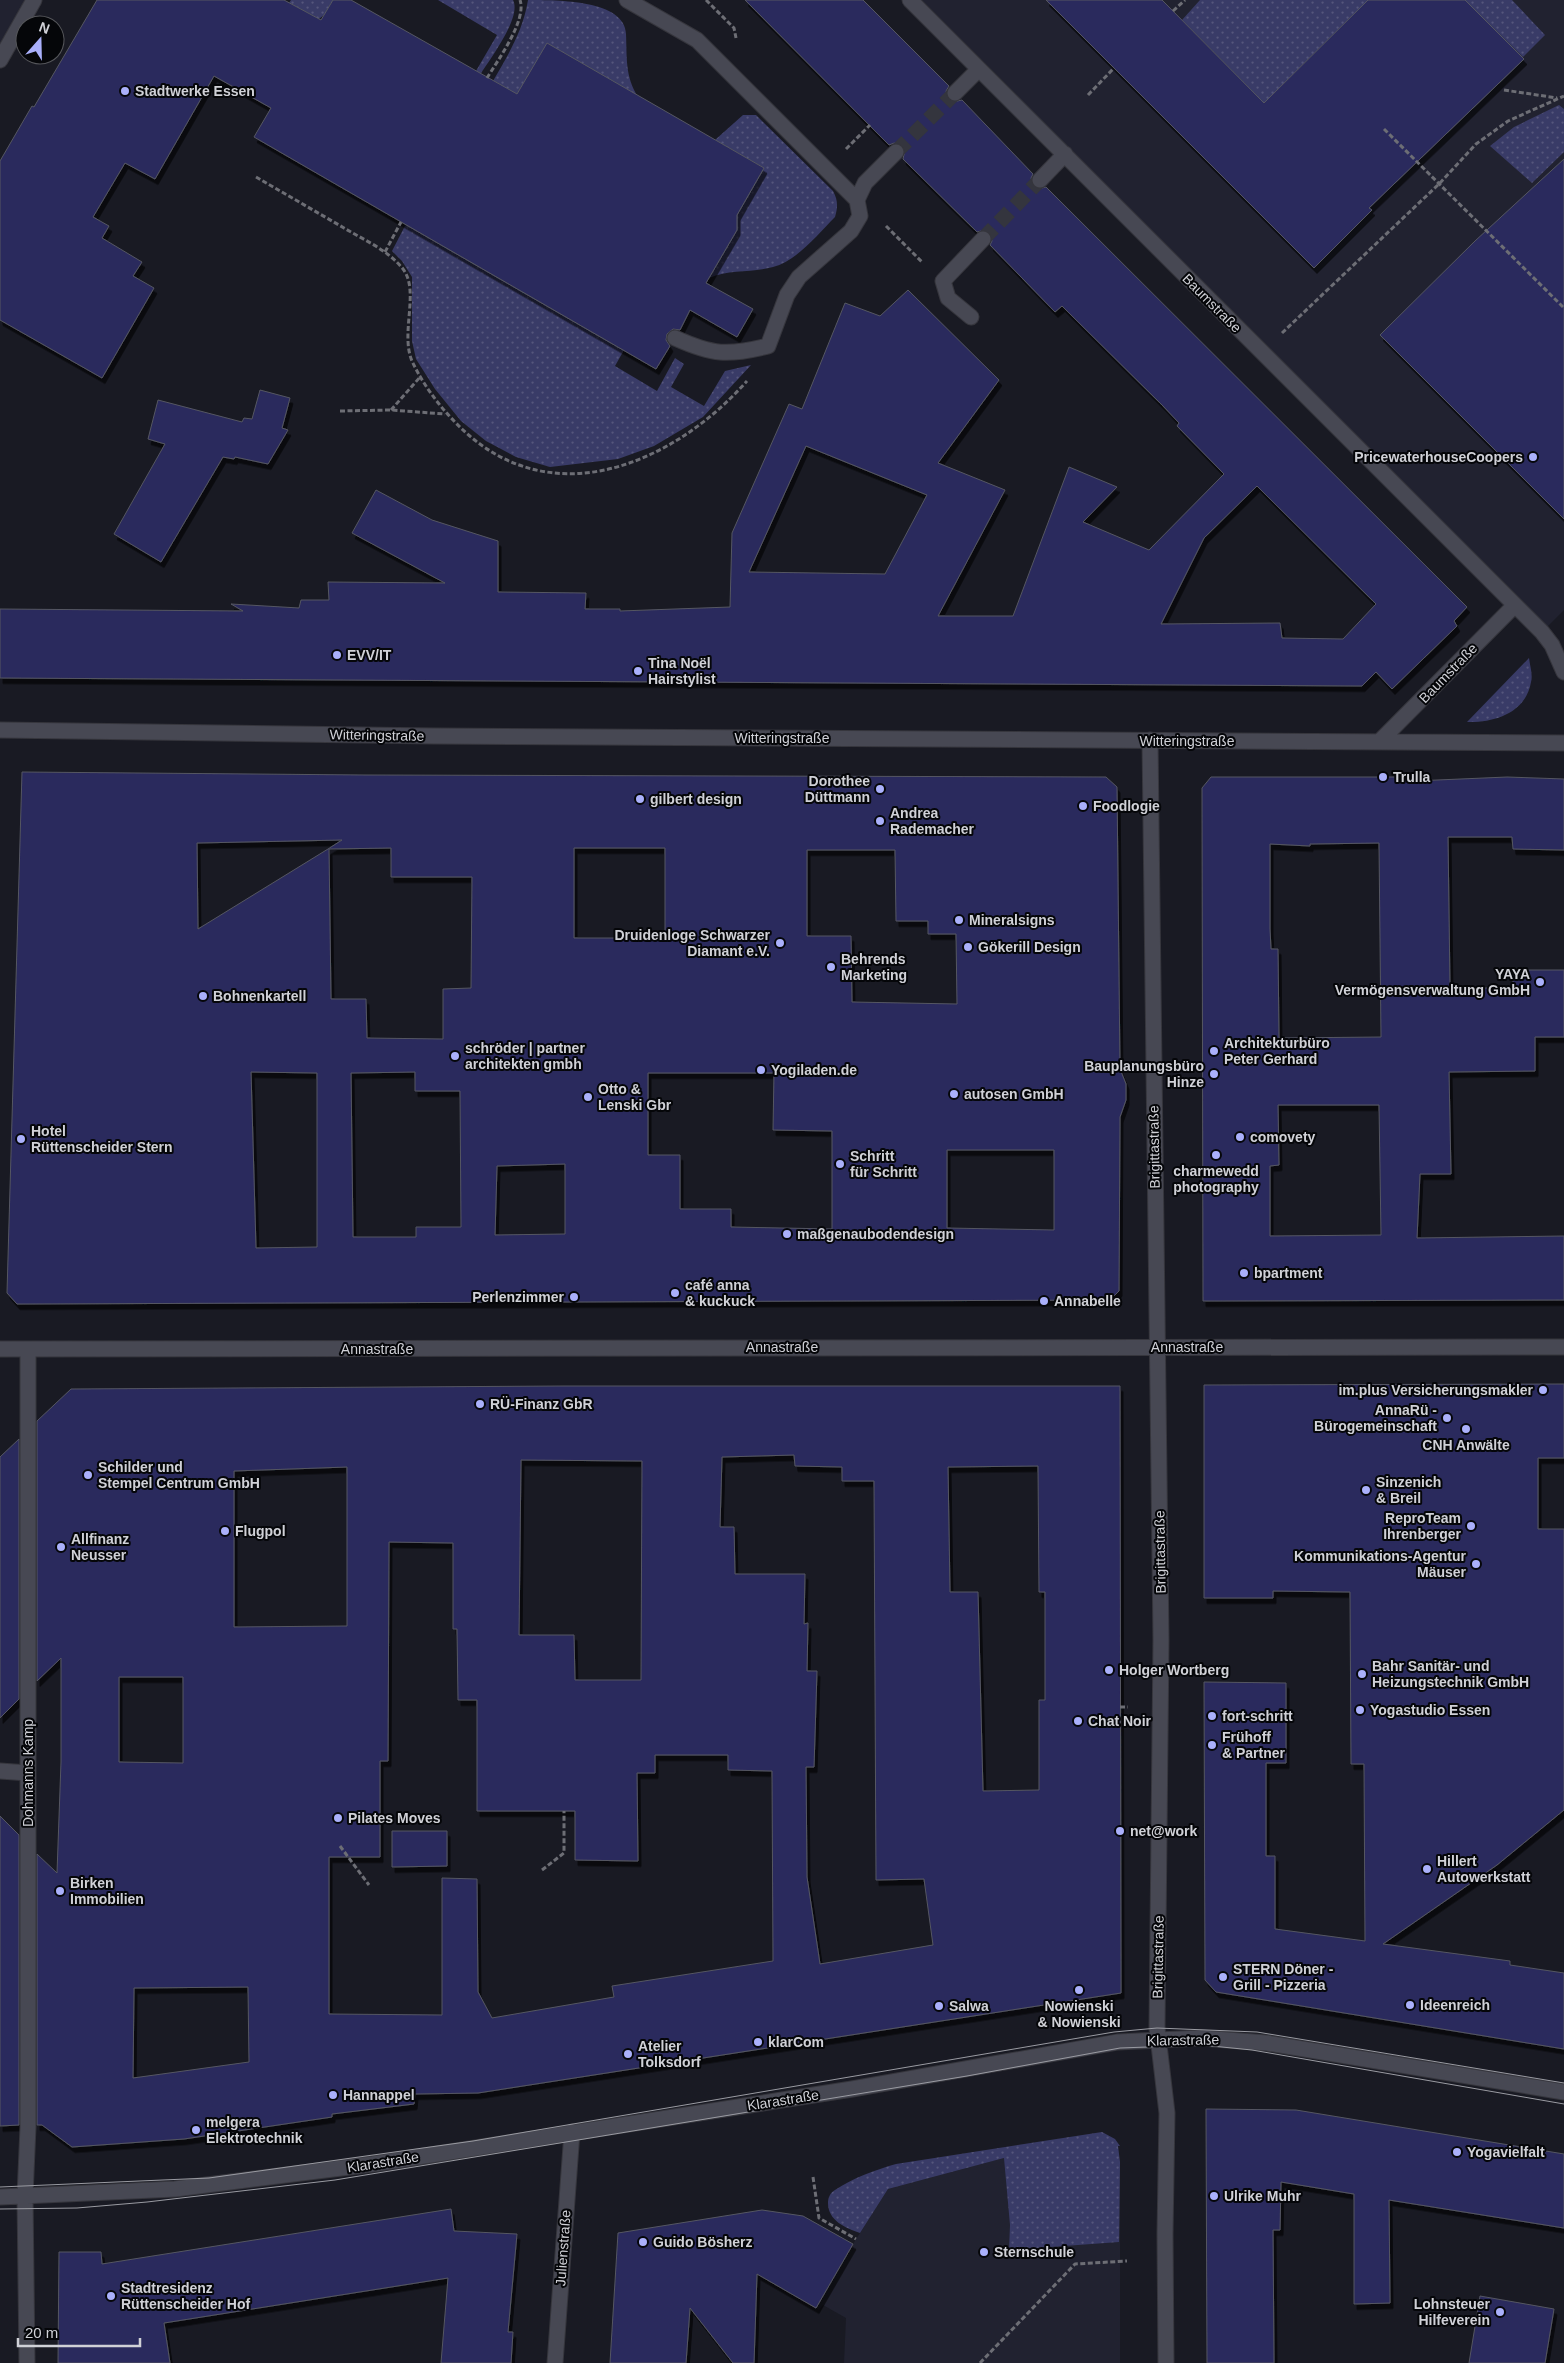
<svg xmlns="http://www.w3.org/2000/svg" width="1564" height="2363" viewBox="0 0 1564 2363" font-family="Helvetica,sans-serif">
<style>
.built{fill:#212230}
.grass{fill:url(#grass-dots)}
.building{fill:#2a295d;stroke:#555762;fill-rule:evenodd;filter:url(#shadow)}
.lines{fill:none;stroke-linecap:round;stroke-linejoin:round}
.minor-tunnel{stroke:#34353e;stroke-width:15;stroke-dasharray:15 8;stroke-linecap:butt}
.minor-casing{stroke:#36363d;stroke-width:17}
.path{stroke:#6d6e75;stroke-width:3;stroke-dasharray:5 2.5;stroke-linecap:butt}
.minor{stroke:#474853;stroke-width:15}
.tram{stroke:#9a9ba2;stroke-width:1}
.poi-dot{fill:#aab0fb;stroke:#050609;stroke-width:2}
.labels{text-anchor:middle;stroke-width:4;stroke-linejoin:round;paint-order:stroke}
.poi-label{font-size:14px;font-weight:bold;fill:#d0d1d7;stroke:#050609;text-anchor:start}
.street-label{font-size:14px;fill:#d0d1d7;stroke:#050609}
</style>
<defs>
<pattern id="grass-dots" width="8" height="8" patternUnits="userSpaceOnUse" patternTransform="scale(1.25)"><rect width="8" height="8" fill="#393b67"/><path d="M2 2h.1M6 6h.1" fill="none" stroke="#55567c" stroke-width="1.8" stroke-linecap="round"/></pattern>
<filter id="shadow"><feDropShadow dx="3" dy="5.5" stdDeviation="0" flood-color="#0009"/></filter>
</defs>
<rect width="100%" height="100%" fill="#191a23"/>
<path class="built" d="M 0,0 L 27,0 L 0,48 Z
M 922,0 L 1564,0 L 1564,610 L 1546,628 Z
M 1004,2158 L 1120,2162 L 1120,2363 L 844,2363 L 846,2318 L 823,2305 L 819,2310 L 816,2308 L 853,2244 L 888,2189 Z"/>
<path class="grass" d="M 291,0 L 333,0 L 324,15 L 319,19 L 289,3 Z
M 438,0 L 513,0 C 522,17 490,59 480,75 L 476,71 L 497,35 Z
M 528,0 C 558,0 625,0 626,34 C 627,58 625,76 638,97 L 517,95 L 493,81 C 508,55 523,31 528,0 Z
M 1200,0 L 1368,0 L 1264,103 L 1182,20 Z
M 1465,0 L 1512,0 L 1545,35 L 1523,57 Z
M 1559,105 L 1564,109 L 1564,152 L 1532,183 L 1490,146 L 1514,127 Z
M 743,115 L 756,115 L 833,191 C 838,200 838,207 835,217 C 818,234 797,261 773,267 C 751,273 730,269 709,278 L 737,230 L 734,220 L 764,168 L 715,140 Z
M 406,224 L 624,350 L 615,366 L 657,391 L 675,358 L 684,364 L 671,387 L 704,406 L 725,371 L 751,365 L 703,417 L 654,446 L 618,459 L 550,467 L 516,457 L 486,441 L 461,421 L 435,389 L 416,359 L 412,341 L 412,277 L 402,261 L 392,251 Z
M 1529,658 C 1530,666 1533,675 1531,682 C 1526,713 1494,723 1467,722 Z
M 1102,2132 L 1115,2139 L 1120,2146 L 1118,2146 L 1120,2162 L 1119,2242 L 1009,2250 L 1010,2225 L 1004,2158 L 888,2189 L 860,2233 C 846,2228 828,2221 828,2203 C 828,2198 830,2193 835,2190 C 853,2178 875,2170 896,2164 Z"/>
<path class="building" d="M 97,0 L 284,0 L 321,20 L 333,0 L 351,0 L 517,94 L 547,43 L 764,168 L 737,215 L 737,230 L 706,283 L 753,309 L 737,337 L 690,310 L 680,330 L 673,329 L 667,334 L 666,340 L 670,346 L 656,369 L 254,137 L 271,108 L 214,76 L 155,179 L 125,163 L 93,217 L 109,226 L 102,238 L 142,262 L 133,276 L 154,288 L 102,378 L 0,320 L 0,161 L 32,106 L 34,107 Z
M 745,0 L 863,0 L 949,86 L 946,91 L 948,99 L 953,102 L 962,100 L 1033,174 L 1031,178 L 1033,186 L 1038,189 L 1046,187 L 1467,607 L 1454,621 L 1457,626 L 1392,689 L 1376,672 L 1362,686 L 0,678 L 0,609 L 243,611 L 231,604 L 299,608 L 301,600 L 329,600 L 328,582 L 445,583 L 352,533 L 376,490 L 432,520 L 498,541 L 498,592 L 586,593 L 585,609 L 620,609 L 620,611 L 730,607 L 732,533 L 789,404 L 802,409 L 845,303 L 880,316 L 908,290 L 999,380 L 938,463 L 1005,490 L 938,616 L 1013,616 L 1069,467 L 1117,487 L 1083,522 L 1149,550 L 1224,474 L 1177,426 L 1179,423 L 1163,406 L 1062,306 L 1055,312 L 990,245 L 992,241 L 990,233 L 985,230 L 977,232 L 903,159 L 905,150 L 902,145 L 894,143 L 889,145 ZM 806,446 L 927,495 L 885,574 L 749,572 ZM 1257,486 L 1376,604 L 1343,639 L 1282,638 L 1280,623 L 1161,624 L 1204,538 Z
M 1046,0 L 1162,0 L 1264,103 L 1368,0 L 1465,0 L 1524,59 L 1369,208 L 1372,210 L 1314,268 Z
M 1564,159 L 1564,519 L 1380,335 L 1475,241 Z
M 260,390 L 290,398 L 282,428 L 288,430 L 268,464 L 235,457 L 234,459 L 223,457 L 161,562 L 114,534 L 165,444 L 148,439 L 158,400 L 242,422 L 244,418 L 252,419 Z
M 22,772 L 365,775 L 1106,777 L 1117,787 L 1120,1069 L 1126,1084 L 1126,1100 L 1120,1117 L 1119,1291 L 1110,1300 L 17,1304 L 7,1293 ZM 342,840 L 328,849 L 198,929 L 197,843 ZM 391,848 L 391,877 L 472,877 L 471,988 L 443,989 L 443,1039 L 367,1038 L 366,999 L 331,999 L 329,849 ZM 574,848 L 665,848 L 665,938 L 574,938 ZM 807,850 L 895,850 L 896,921 L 928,921 L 928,934 L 956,934 L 957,1004 L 852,1002 L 851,936 L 807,936 ZM 251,1072 L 317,1073 L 317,1247 L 256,1248 ZM 415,1072 L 415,1091 L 460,1091 L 461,1227 L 416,1227 L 416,1237 L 353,1237 L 351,1073 ZM 648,1073 L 774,1073 L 773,1130 L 832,1131 L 832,1229 L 731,1227 L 731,1209 L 680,1209 L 680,1155 L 648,1155 ZM 947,1150 L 1054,1150 L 1054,1230 L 947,1228 ZM 565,1164 L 565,1234 L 495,1235 L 497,1166 Z
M 1211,777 L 1414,777 L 1414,781 L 1507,777 L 1564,779 L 1564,850 L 1513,849 L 1512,837 L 1448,837 L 1450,988 L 1513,988 L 1513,970 L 1564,970 L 1564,1037 L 1535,1037 L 1535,1071 L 1449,1072 L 1451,1174 L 1420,1174 L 1417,1238 L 1564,1236 L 1564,1300 L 1203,1301 L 1202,788 ZM 1379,843 L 1381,1037 L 1279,1038 L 1278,949 L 1271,949 L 1270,929 L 1270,844 L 1310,846 L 1310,844 ZM 1278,1105 L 1379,1105 L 1381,1235 L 1270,1236 L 1270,1166 L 1279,1165 Z
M 1564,1384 L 1564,1458 L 1538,1458 L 1538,1529 L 1564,1529 L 1564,1810 L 1497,1865 L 1383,1944 L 1510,1961 L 1510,1965 L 1564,1973 L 1564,2049 L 1216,1992 L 1205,1980 L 1204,1682 L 1286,1683 L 1286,1763 L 1266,1763 L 1266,1856 L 1275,1856 L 1275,1929 L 1365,1941 L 1364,1764 L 1351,1764 L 1350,1592 L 1273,1591 L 1273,1598 L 1204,1598 L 1204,1385 Z
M 564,1386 L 1120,1386 L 1121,1993 L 478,2093 L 415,2094 L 414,2104 L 332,2114 L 332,2117 L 184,2139 L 72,2147 L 42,2125 L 37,2125 L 37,1854 L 57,1873 L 61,1762 L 61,1658 L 37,1681 L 37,1421 L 71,1389 ZM 794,1455 L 795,1466 L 842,1467 L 842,1481 L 874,1481 L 876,1880 L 924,1879 L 933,1945 L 820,1964 L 807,1877 L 806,1767 L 814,1767 L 817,1671 L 807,1671 L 808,1623 L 804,1624 L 805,1574 L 735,1574 L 734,1527 L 720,1527 L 722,1457 ZM 521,1460 L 642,1461 L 641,1680 L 575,1680 L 574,1635 L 519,1635 ZM 1038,1466 L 1039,1592 L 1045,1592 L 1045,1700 L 1039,1700 L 1039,1790 L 983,1791 L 978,1592 L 950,1592 L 948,1467 ZM 347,1467 L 347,1626 L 234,1627 L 234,1471 ZM 389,1542 L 453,1543 L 453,1629 L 457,1629 L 458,1700 L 477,1700 L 477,1811 L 575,1811 L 575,1860 L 638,1861 L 637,1773 L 655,1773 L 655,1755 L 728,1755 L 728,1770 L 772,1771 L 773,1961 L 612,1986 L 614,1997 L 492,2018 L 478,1992 L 477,1879 L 442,1878 L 442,2015 L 329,2014 L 329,1857 L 380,1857 L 380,1761 L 388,1761 ZM 119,1677 L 183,1677 L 183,1763 L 119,1762 ZM 248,1987 L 249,2062 L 133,2078 L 134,1988 Z
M 19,1439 L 19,1699 L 0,1718 L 0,1457 Z
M 0,1816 L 19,1835 L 19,2125 L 0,2126 Z
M 392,1831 L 447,1831 L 447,1866 L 392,1867 Z
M 1206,2109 L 1296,2110 L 1564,2154 L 1564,2228 L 1389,2200 L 1390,2303 L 1354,2304 L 1354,2194 L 1281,2182 L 1280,2230 L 1273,2230 L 1274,2363 L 1207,2363 Z
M 451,2209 L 454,2231 L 517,2234 L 508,2332 L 513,2332 L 511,2363 L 441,2363 L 448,2278 L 164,2323 L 170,2363 L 58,2363 L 59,2252 L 101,2252 L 102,2264 Z
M 762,2210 L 803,2216 L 853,2244 L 816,2308 L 757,2274 L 754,2363 L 733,2363 L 690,2308 L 686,2363 L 610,2363 L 618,2233 Z
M 1480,2296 L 1554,2309 L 1545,2363 L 1469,2363 Z"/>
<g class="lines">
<path class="minor-tunnel" d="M 896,152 L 955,93
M 983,239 L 1040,180"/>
<g class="minor-casing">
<path id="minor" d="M 627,0 L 697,40 L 857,200
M 910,0 L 1542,632 L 1552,645 L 1564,672
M 0,60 L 34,0
M 955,93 L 979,69
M 1040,180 L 1065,154
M 971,317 L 948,298 L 943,281 L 983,239
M 675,338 C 713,355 727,356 768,346 L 787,295 L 799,277 L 851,231 L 860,216 L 857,200 L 865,183 L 896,152
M 0,730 L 434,736 L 1564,743
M 1150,740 L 1161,1640 L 1157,2028 L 1167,2113 L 1165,2234 L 1166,2363
M 1381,740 L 1515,605
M 0,1349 L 1564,1347
M 0,1771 L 28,1773
M 0,2197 L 175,2189 L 373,2164 L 852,2089 L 1118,2042 L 1201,2038 L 1267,2043 L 1564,2092
M 27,2363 L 25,2196 L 28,2127 L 28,1349
M 555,2363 L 572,2132"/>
</g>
<path class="path" d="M 706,0 L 734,28 L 736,38
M 1173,11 L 1185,0
M 487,78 C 498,60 527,20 520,0
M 1504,90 L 1557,98
M 1088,95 L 1114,68
M 1384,129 L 1564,308
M 846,149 L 870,125
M 256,177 C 285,194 315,211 344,228 C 364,240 388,250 403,269 C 420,291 400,333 412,361 C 424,387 443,411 463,430 C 555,516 675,462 747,381
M 886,226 L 922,262
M 385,252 L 401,222
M 1282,333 L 1440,183 L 1476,144 L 1508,121 L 1564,96
M 391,410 L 421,376
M 340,411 L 391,410 L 445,414
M 1120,1707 L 1128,1707
M 340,1846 L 369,1885
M 542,1870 L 564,1853 L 564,1811
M 813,2177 L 819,2218 L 856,2239
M 980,2363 L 1075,2264 L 1127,2261"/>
<use href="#minor" class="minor"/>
<path class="tram" d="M 0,2187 L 209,2178 L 473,2141 L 1114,2032 L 1157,2028 L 1257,2032 L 1564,2083
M 0,2209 L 77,2208 L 147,2202 L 335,2180 L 967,2076 L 1120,2048 L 1202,2045 L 1252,2050 L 1564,2104"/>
</g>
<g class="poi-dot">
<circle cx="125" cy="91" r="5"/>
<circle cx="1533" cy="457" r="5"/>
<circle cx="337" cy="655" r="5"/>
<circle cx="638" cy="671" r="5"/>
<circle cx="1383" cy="777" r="5"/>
<circle cx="880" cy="789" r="5"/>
<circle cx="640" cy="799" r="5"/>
<circle cx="1083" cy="806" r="5"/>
<circle cx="880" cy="821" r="5"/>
<circle cx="959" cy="920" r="5"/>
<circle cx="780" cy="943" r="5"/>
<circle cx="968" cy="947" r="5"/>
<circle cx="831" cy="967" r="5"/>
<circle cx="1540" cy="982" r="5"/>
<circle cx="203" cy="996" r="5"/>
<circle cx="1214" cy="1051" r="5"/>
<circle cx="455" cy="1056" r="5"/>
<circle cx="761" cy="1070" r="5"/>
<circle cx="1214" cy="1074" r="5"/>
<circle cx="954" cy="1094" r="5"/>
<circle cx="588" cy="1097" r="5"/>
<circle cx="1240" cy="1137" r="5"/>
<circle cx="21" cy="1139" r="5"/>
<circle cx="1216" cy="1155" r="5"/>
<circle cx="840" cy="1164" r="5"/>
<circle cx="787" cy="1234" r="5"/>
<circle cx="1244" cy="1273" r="5"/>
<circle cx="675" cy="1293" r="5"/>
<circle cx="574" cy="1297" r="5"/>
<circle cx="1044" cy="1301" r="5"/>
<circle cx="1543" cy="1390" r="5"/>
<circle cx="480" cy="1404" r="5"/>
<circle cx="1447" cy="1418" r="5"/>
<circle cx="1466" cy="1429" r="5"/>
<circle cx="88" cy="1475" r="5"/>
<circle cx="1366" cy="1490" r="5"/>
<circle cx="1471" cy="1526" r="5"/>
<circle cx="225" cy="1531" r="5"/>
<circle cx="61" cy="1547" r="5"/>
<circle cx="1476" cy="1564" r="5"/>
<circle cx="1109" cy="1670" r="5"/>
<circle cx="1362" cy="1674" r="5"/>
<circle cx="1360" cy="1710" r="5"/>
<circle cx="1212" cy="1716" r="5"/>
<circle cx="1078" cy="1721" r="5"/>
<circle cx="1212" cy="1745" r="5"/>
<circle cx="338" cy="1818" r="5"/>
<circle cx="1120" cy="1831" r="5"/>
<circle cx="1427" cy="1869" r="5"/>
<circle cx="60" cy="1891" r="5"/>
<circle cx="1223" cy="1977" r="5"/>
<circle cx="1079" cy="1990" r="5"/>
<circle cx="1410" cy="2005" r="5"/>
<circle cx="939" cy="2006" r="5"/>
<circle cx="758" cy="2042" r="5"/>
<circle cx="628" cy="2054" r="5"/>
<circle cx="333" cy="2095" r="5"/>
<circle cx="196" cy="2130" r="5"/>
<circle cx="1457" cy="2152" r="5"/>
<circle cx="1214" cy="2196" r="5"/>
<circle cx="643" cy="2242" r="5"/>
<circle cx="984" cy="2252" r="5"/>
<circle cx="111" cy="2296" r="5"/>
<circle cx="1500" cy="2312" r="5"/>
</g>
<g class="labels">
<g class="poi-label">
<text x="135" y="96">Stadtwerke Essen</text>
<text x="1523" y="462" text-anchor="end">PricewaterhouseCoopers</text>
<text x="347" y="660">EVV/IT</text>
<text x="648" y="668">Tina Noël<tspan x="648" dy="16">Hairstylist</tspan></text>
<text x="1393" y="782">Trulla</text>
<text x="870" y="786" text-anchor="end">Dorothee<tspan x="870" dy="16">Düttmann</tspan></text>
<text x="650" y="804">gilbert design</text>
<text x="1093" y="811">Foodlogie</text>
<text x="890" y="818">Andrea<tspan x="890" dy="16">Rademacher</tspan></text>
<text x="969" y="925">Mineralsigns</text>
<text x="770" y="940" text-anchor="end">Druidenloge Schwarzer<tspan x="770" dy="16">Diamant e.V.</tspan></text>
<text x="978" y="952">Gökerill Design</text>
<text x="841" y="964">Behrends<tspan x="841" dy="16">Marketing</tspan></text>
<text x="1530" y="979" text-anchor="end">YAYA<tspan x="1530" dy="16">Vermögensverwaltung GmbH</tspan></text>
<text x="213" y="1001">Bohnenkartell</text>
<text x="1224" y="1048">Architekturbüro<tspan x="1224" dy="16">Peter Gerhard</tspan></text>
<text x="465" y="1053">schröder | partner<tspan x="465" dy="16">architekten gmbh</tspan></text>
<text x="1204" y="1071" text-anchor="end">Bauplanungsbüro<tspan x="1204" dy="16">Hinze</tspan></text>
<text x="771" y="1075">Yogiladen.de</text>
<text x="598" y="1094">Otto &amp;<tspan x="598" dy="16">Lenski Gbr</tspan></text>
<text x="964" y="1099">autosen GmbH</text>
<text x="31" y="1136">Hotel<tspan x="31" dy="16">Rüttenscheider Stern</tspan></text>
<text x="1250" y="1142">comovety</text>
<text x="850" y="1161">Schritt<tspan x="850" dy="16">für Schritt</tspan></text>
<text x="1216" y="1176" text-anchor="middle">charmewedd<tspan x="1216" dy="16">photography</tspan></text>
<text x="797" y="1239">maßgenaubodendesign</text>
<text x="1254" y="1278">bpartment</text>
<text x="685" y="1290">café anna<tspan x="685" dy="16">&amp; kuckuck</tspan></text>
<text x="564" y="1302" text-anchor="end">Perlenzimmer</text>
<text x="1054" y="1306">Annabelle</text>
<text x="1533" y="1395" text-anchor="end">im.plus Versicherungsmakler</text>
<text x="490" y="1409">RÜ-Finanz GbR</text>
<text x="1437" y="1415" text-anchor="end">AnnaRü -<tspan x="1437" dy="16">Bürogemeinschaft</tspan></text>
<text x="1466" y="1450" text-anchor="middle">CNH Anwälte</text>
<text x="98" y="1472">Schilder und<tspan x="98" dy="16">Stempel Centrum GmbH</tspan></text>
<text x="1376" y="1487">Sinzenich<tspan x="1376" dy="16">&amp; Breil</tspan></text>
<text x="1461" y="1523" text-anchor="end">ReproTeam<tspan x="1461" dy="16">Ihrenberger</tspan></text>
<text x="235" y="1536">Flugpol</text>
<text x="71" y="1544">Allfinanz<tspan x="71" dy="16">Neusser</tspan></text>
<text x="1466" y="1561" text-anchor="end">Kommunikations-Agentur<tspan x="1466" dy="16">Mäuser</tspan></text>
<text x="1372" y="1671">Bahr Sanitär- und<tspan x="1372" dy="16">Heizungstechnik GmbH</tspan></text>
<text x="1119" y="1675">Holger Wortberg</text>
<text x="1370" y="1715">Yogastudio Essen</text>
<text x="1222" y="1721">fort-schritt</text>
<text x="1088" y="1726">Chat Noir</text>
<text x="1222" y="1742">Frühoff<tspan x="1222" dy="16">&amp; Partner</tspan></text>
<text x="348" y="1823">Pilates Moves</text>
<text x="1130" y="1836">net@work</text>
<text x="1437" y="1866">Hillert<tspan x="1437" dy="16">Autowerkstatt</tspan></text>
<text x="70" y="1888">Birken<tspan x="70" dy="16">Immobilien</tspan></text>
<text x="1233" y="1974">STERN Döner -<tspan x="1233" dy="16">Grill - Pizzeria</tspan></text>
<text x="1420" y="2010">Ideenreich</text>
<text x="949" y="2011">Salwa</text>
<text x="1079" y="2011" text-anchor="middle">Nowienski<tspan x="1079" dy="16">&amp; Nowienski</tspan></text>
<text x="768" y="2047">klarCom</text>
<text x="638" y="2051">Atelier<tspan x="638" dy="16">Tolksdorf</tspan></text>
<text x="343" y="2100">Hannappel</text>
<text x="206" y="2127">melgera<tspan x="206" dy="16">Elektrotechnik</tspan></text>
<text x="1467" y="2157">Yogavielfalt</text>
<text x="1224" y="2201">Ulrike Muhr</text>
<text x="653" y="2247">Guido Bösherz</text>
<text x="994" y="2257">Sternschule</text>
<text x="121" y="2293">Stadtresidenz<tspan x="121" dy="16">Rüttenscheider Hof</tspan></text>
<text x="1490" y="2309" text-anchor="end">Lohnsteuer<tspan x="1490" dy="16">Hilfeverein</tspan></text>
</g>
<g class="street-label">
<text transform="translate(1212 303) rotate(45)" y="5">Baumstraße</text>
<text transform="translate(1448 673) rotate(-46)" y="5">Baumstraße</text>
<text transform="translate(377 735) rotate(1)" y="5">Witteringstraße</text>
<text x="782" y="743">Witteringstraße</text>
<text x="1187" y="746">Witteringstraße</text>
<text transform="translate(1154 1147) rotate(-91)" y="5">Brigittastraße</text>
<text x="782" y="1352">Annastraße</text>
<text x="1187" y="1352">Annastraße</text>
<text x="377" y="1354">Annastraße</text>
<text transform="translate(1160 1552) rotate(-91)" y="5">Brigittastraße</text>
<text transform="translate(28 1773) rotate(-90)" y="5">Dohmanns Kamp</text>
<text transform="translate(1158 1957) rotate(-89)" y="5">Brigittastraße</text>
<text transform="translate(1183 2040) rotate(-1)" y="5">Klarastraße</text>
<text transform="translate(783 2100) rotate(-9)" y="5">Klarastraße</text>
<text transform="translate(383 2162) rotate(-9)" y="5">Klarastraße</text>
<text transform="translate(563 2248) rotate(-86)" y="5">Julienstraße</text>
</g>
</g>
<g transform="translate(40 40) rotate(20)"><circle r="24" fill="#050609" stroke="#56575b"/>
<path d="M0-4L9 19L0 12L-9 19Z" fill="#aab0fb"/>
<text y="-8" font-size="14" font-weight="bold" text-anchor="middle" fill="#d0d1d7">N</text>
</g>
<path d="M18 2338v8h122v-8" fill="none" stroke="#d0d1d7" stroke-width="2.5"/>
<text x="25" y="2338" font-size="15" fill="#d0d1d7" stroke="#050609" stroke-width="4" paint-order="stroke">20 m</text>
</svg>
